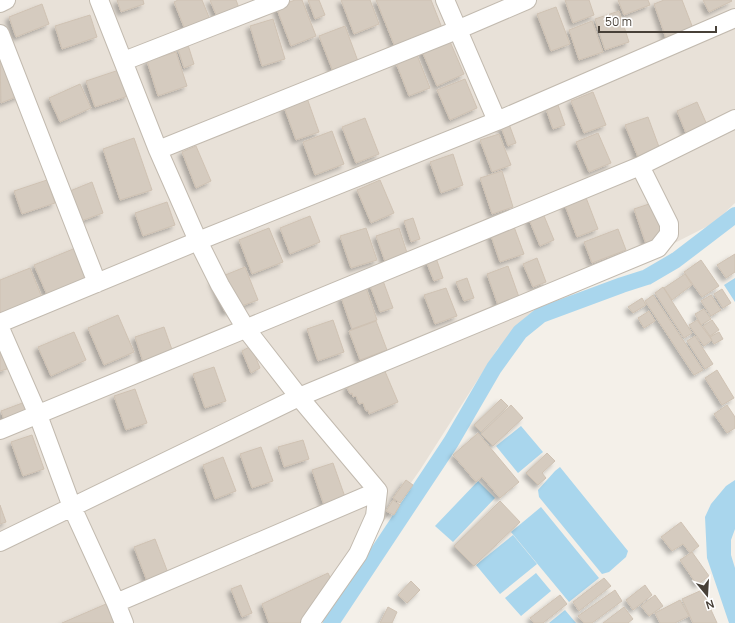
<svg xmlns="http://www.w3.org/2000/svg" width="735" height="623" viewBox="0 0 735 623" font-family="Manrope,sans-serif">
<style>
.residential{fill:#e8e1d8}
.water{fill:#a9d6ed}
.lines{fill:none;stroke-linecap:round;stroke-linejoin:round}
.canal{stroke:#a9d6ed;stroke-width:16}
.building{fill:#d5cbbf;stroke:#cfc2b3;filter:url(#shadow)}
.street-casing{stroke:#c2baaf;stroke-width:20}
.street{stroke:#fff;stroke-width:18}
</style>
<defs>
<filter id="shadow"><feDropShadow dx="-3.5" dy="3.5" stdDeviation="2" flood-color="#0004"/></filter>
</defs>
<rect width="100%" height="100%" fill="#f4f0e9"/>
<path class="residential" d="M 0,0 L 735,0 L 735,203 L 714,223 L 570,296 L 498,348 L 420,470 L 312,623 L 0,623 Z"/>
<path class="water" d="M 735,278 L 735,302 L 724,285 Z
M 521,426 L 543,452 L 518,473 L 496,446 Z
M 560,467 L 628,551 L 626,557 L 609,572 L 602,574 L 539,497 L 538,490 L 555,471 Z
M 735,480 L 735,529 L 731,540 L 731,555 L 735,568 L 735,623 L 729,623 L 707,558 L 705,517 L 711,504 L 726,486 Z
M 478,481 L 495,498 L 453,542 L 435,526 Z
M 541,507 L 599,578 L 569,602 L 511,532 Z
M 513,535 L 537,564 L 500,594 L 476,565 Z
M 536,573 L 551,591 L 521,616 L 505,598 Z
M 565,610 L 576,623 L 549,623 Z"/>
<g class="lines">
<path class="canal" d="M 331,623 L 451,442 L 494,368 L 520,332 L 541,315 L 622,285 L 647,277 L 676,260 L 735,215"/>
</g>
<path class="building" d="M 117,0 L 143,0 L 144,4 L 121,12 Z
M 178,0 L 202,0 L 213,27 L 188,37 L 174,2 Z
M 210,0 L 236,0 L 243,19 L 221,27 Z
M 295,0 L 302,0 L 316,36 L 291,46 L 276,7 Z
M 308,0 L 319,0 L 325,15 L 315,19 Z
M 341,0 L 370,0 L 379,24 L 354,34 Z
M 376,0 L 431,0 L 442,28 L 395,47 Z
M 565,0 L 589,0 L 594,15 L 573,23 Z
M 618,0 L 648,0 L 650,5 L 624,15 Z
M 664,0 L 682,0 L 694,31 L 667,41 L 654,4 Z
M 703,0 L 731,0 L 732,1 L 709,12 Z
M 42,4 L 49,24 L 16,37 L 9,17 Z
M 556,7 L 570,44 L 551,51 L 537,14 Z
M 619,11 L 629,42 L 605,50 L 595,19 Z
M 90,15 L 97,37 L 62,49 L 55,26 Z
M 273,19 L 285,59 L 262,66 L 250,26 Z
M 592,21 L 603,52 L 579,60 L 569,30 Z
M 345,26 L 359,64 L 334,74 L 319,36 Z
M 448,37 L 464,74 L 437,86 L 421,49 Z
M 188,45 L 194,64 L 184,68 L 178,49 Z
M 176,52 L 187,86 L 158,96 L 147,61 Z
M 417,55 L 430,88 L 409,96 L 396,63 Z
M 6,59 L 21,95 L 1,103 L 0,61 Z
M 119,70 L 128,96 L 95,107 L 86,81 Z
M 465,79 L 477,108 L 450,120 L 437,90 Z
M 80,84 L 91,108 L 60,122 L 49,98 Z
M 593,92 L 606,125 L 584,133 L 571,101 Z
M 307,98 L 319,132 L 296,140 L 284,107 Z
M 697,102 L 711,134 L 690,143 L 677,111 Z
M 558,105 L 565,125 L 553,129 L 546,109 Z
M 648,117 L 659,147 L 638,157 L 625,125 Z
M 365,118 L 379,154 L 356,163 L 342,127 Z
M 509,124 L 516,143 L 508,146 L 501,127 Z
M 332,131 L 344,164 L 315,175 L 303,142 Z
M 598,133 L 611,163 L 589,172 L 576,142 Z
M 499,134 L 511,165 L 492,172 L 480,140 Z
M 134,138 L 152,190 L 120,200 L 103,149 Z
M 196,146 L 211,181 L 196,188 L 182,152 Z
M 453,154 L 463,185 L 441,193 L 430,162 Z
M 502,171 L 513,207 L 492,214 L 480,178 Z
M 47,180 L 55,203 L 22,214 L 14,191 Z
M 380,180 L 394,213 L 371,223 L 357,190 Z
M 92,182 L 103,213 L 81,221 L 70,191 Z
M 585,195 L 598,229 L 577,237 L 564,203 Z
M 167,202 L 175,225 L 143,236 L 135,213 Z
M 655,202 L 667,236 L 646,244 L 634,209 Z
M 542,211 L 554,240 L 540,246 L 528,217 Z
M 310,216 L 320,242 L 290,254 L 280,228 Z
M 413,218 L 420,239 L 411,242 L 404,221 Z
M 513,224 L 524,254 L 500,262 L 490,233 Z
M 269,228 L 283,262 L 252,274 L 239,240 Z
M 366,228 L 377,260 L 351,268 L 340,236 Z
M 399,228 L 409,259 L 387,267 L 376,236 Z
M 618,229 L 626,250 L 592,263 L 584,242 Z
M 78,247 L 91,279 L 48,297 L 34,265 Z
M 735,254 L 735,272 L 726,278 L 717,265 Z
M 436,258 L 443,278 L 434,281 L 426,261 Z
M 537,258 L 546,282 L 533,287 L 523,264 Z
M 701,260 L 719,286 L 702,297 L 684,272 Z
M 508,266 L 520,300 L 499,308 L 487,274 Z
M 245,267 L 258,300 L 225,312 L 213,280 Z
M 30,268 L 43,300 L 0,317 L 0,280 Z
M 685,274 L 692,285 L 672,300 L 664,288 Z
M 382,278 L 393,308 L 380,312 L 369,283 Z
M 467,278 L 474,298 L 464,301 L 456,282 Z
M 663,287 L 692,333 L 684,338 L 655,293 Z
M 366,288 L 377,320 L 352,329 L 341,297 Z
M 446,288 L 457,316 L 435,324 L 424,295 Z
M 722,289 L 731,303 L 723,308 L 714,294 Z
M 653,295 L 703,370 L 694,375 L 645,301 Z
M 711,295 L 721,310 L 711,316 L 701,301 Z
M 642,298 L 646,305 L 633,313 L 628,307 Z
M 704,309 L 711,319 L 701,325 L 695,314 Z
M 649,311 L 655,321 L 644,328 L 638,318 Z
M 118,315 L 134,352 L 104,365 L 88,328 Z
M 333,320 L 344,352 L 318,361 L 307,329 Z
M 697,320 L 712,340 L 704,346 L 689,325 Z
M 712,320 L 719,330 L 710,336 L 703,326 Z
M 376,321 L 387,350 L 360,360 L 349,331 Z
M 164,327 L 176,361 L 146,371 L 135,337 Z
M 74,332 L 86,360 L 51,376 L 38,347 Z
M 719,332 L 723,339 L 714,344 L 710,337 Z
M 695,336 L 713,364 L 705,369 L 687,341 Z
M 251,346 L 260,368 L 251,373 L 242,351 Z
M 0,348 L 7,369 L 0,371 Z
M 214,367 L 226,401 L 205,408 L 193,374 Z
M 384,369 L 398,402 L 369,414 L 368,410 L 366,411 L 363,403 L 359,404 L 356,396 L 353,397 L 352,393 L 350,394 L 347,388 L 349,387 L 348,384 Z
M 717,370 L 734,398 L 722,405 L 705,378 Z
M 135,389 L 147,423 L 126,430 L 114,396 Z
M 501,399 L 508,406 L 481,432 L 474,425 Z
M 25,402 L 29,414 L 5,422 L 1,411 Z
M 511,405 L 523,418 L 493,446 L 481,434 Z
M 727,405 L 735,417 L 735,428 L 727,433 L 714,414 Z
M 478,433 L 519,482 L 500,498 L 482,477 L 476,482 L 453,455 Z
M 32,435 L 44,469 L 23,476 L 11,442 Z
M 303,440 L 309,459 L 284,467 L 278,447 Z
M 261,447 L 273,481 L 252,488 L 240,454 Z
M 547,453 L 555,461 L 542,473 L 546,478 L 538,485 L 526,473 Z
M 223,457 L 236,491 L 215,499 L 203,465 Z
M 333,463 L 345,497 L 324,505 L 312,470 Z
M 406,480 L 413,485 L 400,503 L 393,498 Z
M 393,500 L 400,505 L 394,515 L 386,511 Z
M 500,501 L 520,522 L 474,566 L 454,546 Z
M 0,505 L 6,522 L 0,524 Z
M 681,522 L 699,546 L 690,553 L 683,544 L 672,551 L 661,537 Z
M 155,539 L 168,573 L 147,581 L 134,547 Z
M 692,552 L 709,576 L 697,585 L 680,560 Z
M 328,573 L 334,586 L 302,623 L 269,623 L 262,604 Z
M 604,578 L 611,586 L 579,611 L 573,602 Z
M 411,581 L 420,590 L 407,603 L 398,595 Z
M 241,585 L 252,613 L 242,617 L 231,589 Z
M 645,585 L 652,595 L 633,610 L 626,600 Z
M 615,590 L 622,601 L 592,623 L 584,623 L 578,616 Z
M 702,590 L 717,623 L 693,623 L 682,599 Z
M 560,595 L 567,604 L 543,623 L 534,623 L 530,618 Z
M 655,595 L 663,606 L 649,616 L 641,606 Z
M 680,600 L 689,616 L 675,623 L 660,623 L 655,613 Z
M 106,604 L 115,623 L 62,623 Z
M 388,607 L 397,612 L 392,623 L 380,623 Z
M 624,607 L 633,619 L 628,623 L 603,623 Z"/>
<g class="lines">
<g class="street-casing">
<path id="street" d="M 99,0 L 158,150 L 198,241 L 220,285 L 246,329 L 299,397 L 378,491 L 375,516 L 358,554 L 310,623
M 445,0 L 497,121
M 0,3 L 6,0
M 0,34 L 97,283
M 124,61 L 280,0
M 158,150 L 457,30 L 527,0
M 0,323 L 198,241 L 497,121 L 735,18
M 0,328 L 38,415 L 72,507 L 116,603 L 124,623
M 0,430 L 640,166 L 735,119
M 0,542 L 299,397 L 658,248 L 669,234 L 669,224 L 640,166
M 116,603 L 378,491"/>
</g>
<use href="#street" class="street"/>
</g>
<g transform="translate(707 595) rotate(162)" stroke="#ffffff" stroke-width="3" paint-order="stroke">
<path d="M0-3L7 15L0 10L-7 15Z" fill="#474038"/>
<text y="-6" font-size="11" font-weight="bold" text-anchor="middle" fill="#474038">N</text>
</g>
<path d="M599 26v6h117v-6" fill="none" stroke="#474038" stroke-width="2"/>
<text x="605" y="26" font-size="12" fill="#474038" stroke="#ffffff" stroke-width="3" paint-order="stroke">50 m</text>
</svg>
